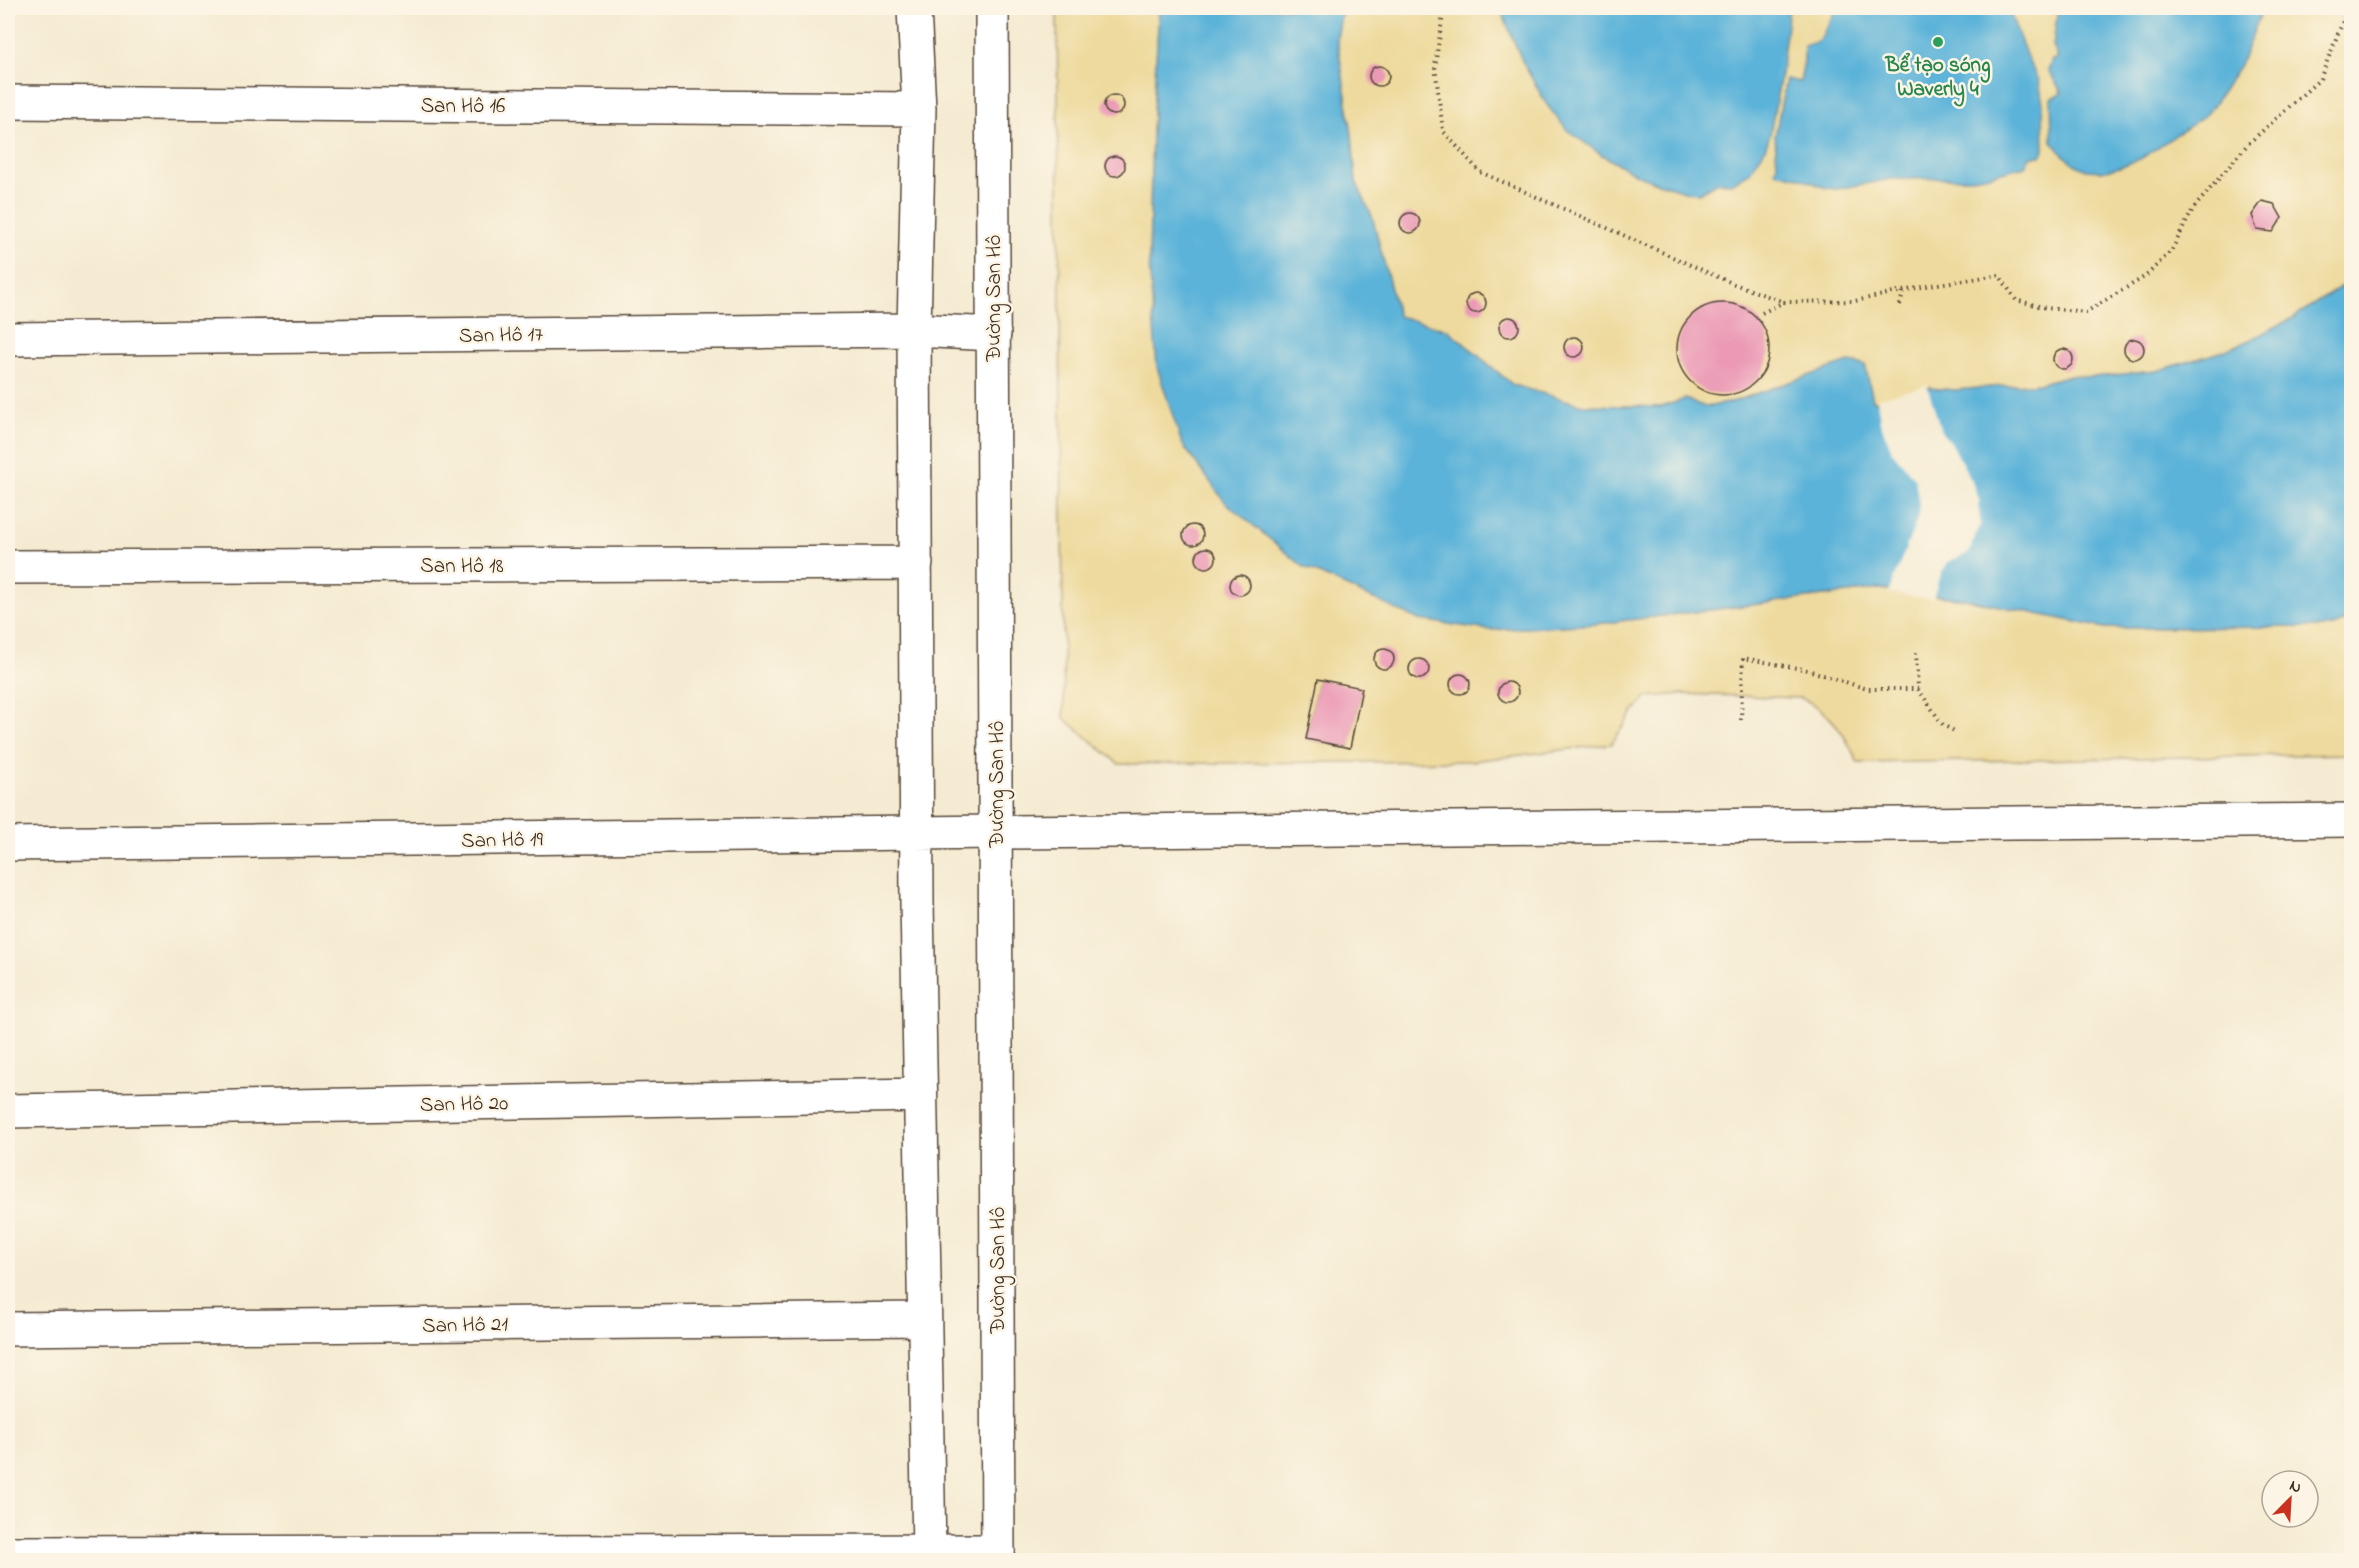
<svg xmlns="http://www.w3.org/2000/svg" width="2359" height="1568" viewBox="0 0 2359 1568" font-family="'Indie Flower',sans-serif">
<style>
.sand{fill:#eeda9e;stroke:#94825e;stroke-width:1.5;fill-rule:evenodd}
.water{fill:#5cb3d9;stroke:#4c6e7c;stroke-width:1.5}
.pier{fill:#f5ebd2}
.building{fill:#eb99b5}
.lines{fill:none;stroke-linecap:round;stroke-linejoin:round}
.minor-casing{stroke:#574739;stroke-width:36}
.tertiary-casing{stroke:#574739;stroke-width:36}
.path{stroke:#574739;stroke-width:4;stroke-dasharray:1.5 4.5;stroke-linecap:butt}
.minor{stroke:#fff;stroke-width:33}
.tertiary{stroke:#fff;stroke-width:33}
.leisure-dot{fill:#2e9e5b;stroke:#fcf5e5;stroke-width:2}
.labels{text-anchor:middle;stroke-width:5;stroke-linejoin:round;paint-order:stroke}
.leisure-label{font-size:21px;font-weight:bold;fill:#27864d;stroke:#fcf5e5}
.street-label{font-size:21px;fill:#3b2a1e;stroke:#fcf5e5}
</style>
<rect width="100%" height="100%" fill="#fcf5e5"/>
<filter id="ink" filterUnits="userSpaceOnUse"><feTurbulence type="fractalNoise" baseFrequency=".0167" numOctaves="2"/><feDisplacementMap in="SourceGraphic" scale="12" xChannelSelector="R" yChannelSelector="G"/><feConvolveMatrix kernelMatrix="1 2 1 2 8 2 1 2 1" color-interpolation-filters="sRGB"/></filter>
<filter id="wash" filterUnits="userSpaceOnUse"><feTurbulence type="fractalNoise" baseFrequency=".008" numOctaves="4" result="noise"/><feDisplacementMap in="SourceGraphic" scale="24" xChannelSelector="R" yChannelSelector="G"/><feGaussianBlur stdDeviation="1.35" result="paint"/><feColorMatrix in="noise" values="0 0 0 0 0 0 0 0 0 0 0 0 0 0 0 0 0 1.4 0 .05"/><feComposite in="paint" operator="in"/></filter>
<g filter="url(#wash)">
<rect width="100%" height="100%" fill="#f5ebd2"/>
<path class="sand" d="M 1057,8 L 1159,8 L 1152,131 L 1149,264 L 1490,630 L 1596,624 L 1880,589 L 1966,599 L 2105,628 L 2332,627 L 2351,618 L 2351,754 L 1858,763 C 1845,734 1831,711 1801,698 L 1682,694 L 1647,697 L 1632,714 L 1611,744 L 1472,761 L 1119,764 L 1064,718 ZM 1318,679 L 1362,689 L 1349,748 L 1306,739 Z
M 1342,8 L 2351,8 L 2351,272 L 2348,282 L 2293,318 L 2252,339 L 2221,352 L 2157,371 L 2093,377 L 2067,376 L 2041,383 L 1956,390 L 1927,388 L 1877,402 L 1873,400 L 1865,365 L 1849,362 L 1729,403 L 1705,407 L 1685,399 L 1661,407 L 1583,405 L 1513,385 L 1448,330 L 1398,317 L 1372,216 L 1356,182 L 1352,135 L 1337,39 Z"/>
<path class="water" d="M 1159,8 L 1342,8 L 1337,39 L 1352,135 L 1356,182 L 1372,216 L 1398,316 L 1448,330 L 1513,385 L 1583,405 L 1661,407 L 1685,399 L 1705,407 L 1729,403 L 1849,362 L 1865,365 L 1873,400 L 1877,402 L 1927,388 L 1956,390 L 2041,383 L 2067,376 L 2093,377 L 2157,371 L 2221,352 L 2252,339 L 2293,318 L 2348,282 L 2351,272 L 2351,618 L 2332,627 L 2105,628 L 1966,599 L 1880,589 L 1596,624 L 1490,630 L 1419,620 L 1304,567 L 1225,502 L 1182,444 L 1157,367 L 1149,264 L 1152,131 Z
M 1500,8 L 1789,8 L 1781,74 L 1770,135 L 1764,151 L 1749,173 L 1733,183 L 1717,182 L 1699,193 L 1688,192 L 1661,184 L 1636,174 L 1602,155 L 1567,130 L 1547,105 L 1523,63 Z
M 1837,8 L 2008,8 L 2029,62 L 2039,80 L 2043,104 L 2044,150 L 2041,156 L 2030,157 L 2025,166 L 1990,175 L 1972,178 L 1891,179 L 1837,189 L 1826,188 L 1798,177 L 1775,172 L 1777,164 L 1775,136 L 1786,79 L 1800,82 L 1804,61 L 1804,46 L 1819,41 Z
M 2058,8 L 2263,8 L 2240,65 L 2208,113 L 2142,158 L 2117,168 L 2101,171 L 2086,170 L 2076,165 L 2065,157 L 2052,141 L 2051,98 L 2062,93 L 2048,70 L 2052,60 L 2058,59 L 2053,46 Z"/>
<path class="pier" d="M 1927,385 L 1942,433 L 1952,444 L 1972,482 L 1979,500 L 1980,526 L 1968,553 L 1948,562 L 1939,578 L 1933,599 L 1888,593 L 1919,515 L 1919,504 L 1915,479 L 1892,451 L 1880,422 L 1877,399 Z"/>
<g id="blocks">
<path class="building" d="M1369 76a10 10 0 1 1 20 0a10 10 0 1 1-20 0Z
M1104 105a10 10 0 1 1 20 0a10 10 0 1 1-20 0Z
M1105 166a10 10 0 1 1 20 0a10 10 0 1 1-20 0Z
M 2262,201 L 2274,204 L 2282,218 L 2273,232 L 2257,230 L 2252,215 Z
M1400 223a10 10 0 1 1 20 0a10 10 0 1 1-20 0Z
M1466 303a10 10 0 1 1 20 0a10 10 0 1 1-20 0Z
M1677 349a46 46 0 1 1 92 0a46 46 0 1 1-92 0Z
M1499 327a10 10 0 1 1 20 0a10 10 0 1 1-20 0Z
M1564 347a10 10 0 1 1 20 0a10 10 0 1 1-20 0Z
M2124 349a10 10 0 1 1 20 0a10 10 0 1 1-20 0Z
M2053 359a10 10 0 1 1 20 0a10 10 0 1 1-20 0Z
M1183 535a10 10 0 1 1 20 0a10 10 0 1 1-20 0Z
M1196 558a10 10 0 1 1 20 0a10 10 0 1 1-20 0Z
M1230 585a10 10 0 1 1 20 0a10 10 0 1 1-20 0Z
M1374 659a10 10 0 1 1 20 0a10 10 0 1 1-20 0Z
M1409 669a10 10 0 1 1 20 0a10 10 0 1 1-20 0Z
M1450 684a10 10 0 1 1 20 0a10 10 0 1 1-20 0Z
M 1318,679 L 1362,688 L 1350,748 L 1306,739 Z
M1498 692a10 10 0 1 1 20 0a10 10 0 1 1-20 0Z"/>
</g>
</g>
<g filter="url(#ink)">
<use href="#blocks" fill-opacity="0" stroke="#574739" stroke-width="1.5"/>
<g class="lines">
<g class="minor-casing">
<path id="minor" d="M 914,8 L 919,109 L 914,330 L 917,902 L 929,1551
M 8,102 L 919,109
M 8,339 L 914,330 L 994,334
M 8,567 L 916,563
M 8,844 L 996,832 L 2352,820
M 8,1111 L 920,1095
M 8,1329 L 923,1319
M 8,1553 L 998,1551"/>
</g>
<g class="tertiary-casing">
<path id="tertiary" d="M 992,8 L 998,1560"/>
</g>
<path class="path" d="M 1444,8 L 1435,66 L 1443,131 L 1480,172 L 1734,284 L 1784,302 L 1855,301 L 1931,285 L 1999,275 L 2016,300 L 2046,308 L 2086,312 L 2146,276 L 2172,250 L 2193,209 L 2248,144 L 2320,79 L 2345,16 L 2345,8
M 1900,305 L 1903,292
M 1762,313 L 1784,302
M 1918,689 L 1943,725 L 1956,732
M 1741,720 L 1743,658 L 1808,670 L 1867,689 L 1918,689 L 1916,653"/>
<use href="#minor" class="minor"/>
<use href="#tertiary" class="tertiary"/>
</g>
</g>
<circle class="leisure-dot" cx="1938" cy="42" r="6"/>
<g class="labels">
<g class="leisure-label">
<text x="1938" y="71">Bể tạo sóng<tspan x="1938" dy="24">Waverly 4</tspan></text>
</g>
<g class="street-label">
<text x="463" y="112">San Hô 16</text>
<text transform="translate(993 298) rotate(-90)" y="7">Đường San Hô</text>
<text transform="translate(501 334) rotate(-1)" y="7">San Hô 17</text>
<text x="462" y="572">San Hô 18</text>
<text transform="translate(996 784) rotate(-90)" y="7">Đường San Hô</text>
<text transform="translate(502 839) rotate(-1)" y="7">San Hô 19</text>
<text transform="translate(464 1103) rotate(-1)" y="7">San Hô 20</text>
<text transform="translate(997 1270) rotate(-90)" y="7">Đường San Hô</text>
<text transform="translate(465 1324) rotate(-1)" y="7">San Hô 21</text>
</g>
</g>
<rect width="2359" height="1568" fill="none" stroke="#fcf5e5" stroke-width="30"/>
<g transform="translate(2290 1499) rotate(24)"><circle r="28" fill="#fcf5e5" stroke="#afa495" stroke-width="1.5"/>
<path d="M0-4.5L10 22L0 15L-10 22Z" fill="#c8321e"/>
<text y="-9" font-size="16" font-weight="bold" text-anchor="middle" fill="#3b2a1e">N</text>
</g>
</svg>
